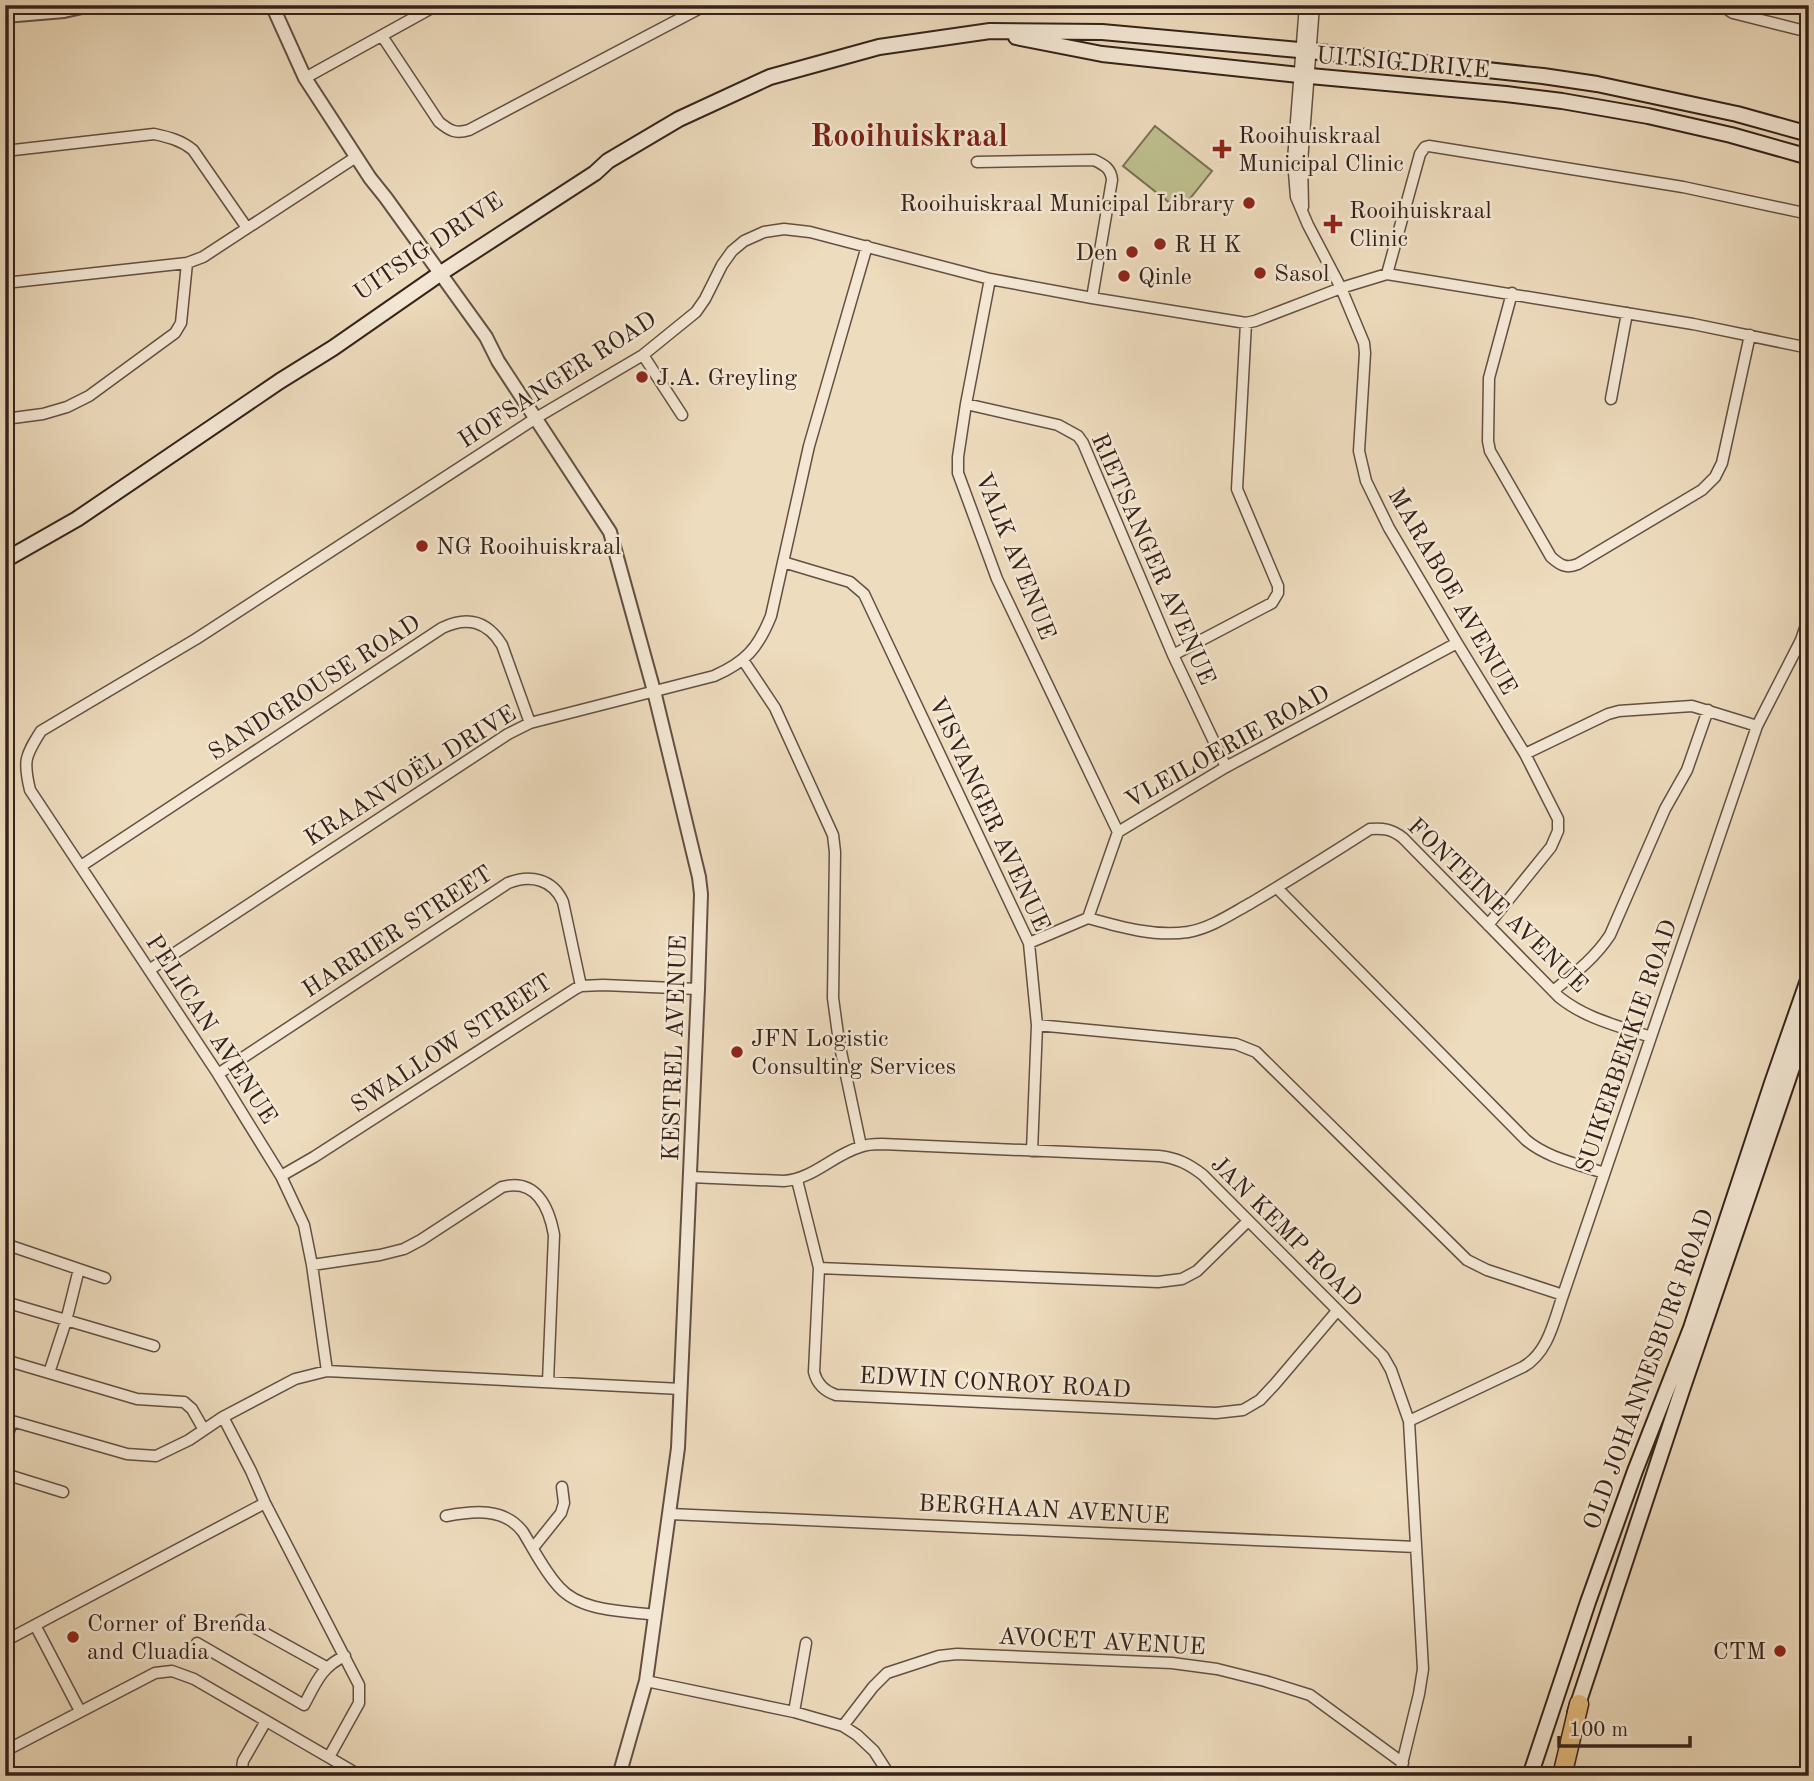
<svg xmlns="http://www.w3.org/2000/svg" width="1814" height="1781" viewBox="0 0 1814 1781" font-family="'Old Standard TT',serif">
<style>
.green{fill:#bebf8e;stroke:#7a7054;stroke-width:2}
.lines{fill:none;stroke-linecap:round;stroke-linejoin:round}
.minor-casing{stroke:#635043;stroke-width:13}
.tertiary-casing{stroke:#635043;stroke-width:16}
.secondary-casing{stroke:#35221a;stroke-width:18}
.motorway-casing{stroke:#35221a;stroke-width:21}
.minor{stroke:#f4e8d5;stroke-width:10}
.tertiary{stroke:#f4e8d5;stroke-width:12}
.secondary{stroke:#f4e8d5;stroke-width:14}
.motorway{stroke:#e7be7f;stroke-width:18}
.poi-dot{fill:#8f2418;stroke:#f4e8d5;stroke-width:2.5}
.labels{text-anchor:middle;stroke-width:5;stroke-linejoin:round;paint-order:stroke}
.street-label{font-size:24px;fill:#35221a;stroke:#f4e8d5}
.poi-label{font-size:24px;fill:#35221a;stroke:#f4e8d5;text-anchor:start}
.district-label{font-size:32px;font-weight:bold;fill:#7a1f14;stroke:#f4e8d5}
</style>
<rect width="100%" height="100%" fill="#eedcbe"/>
<filter id="stains"><feTurbulence type="fractalNoise" baseFrequency=".00286" numOctaves="4"/><feColorMatrix values="0 0 0 0 .2 0 0 0 0 .09 0 0 0 0 .02 0 0 0 .5 -.17"/></filter>
<radialGradient id="worn" r=".72"><stop offset=".6" stop-color="#630" stop-opacity="0"/><stop offset="1" stop-color="#630" stop-opacity=".3"/></radialGradient>
<path class="green" d="M 1155,126 L 1212,171 L 1180,211 L 1123,166 Z"/>
<g class="lines">
<g class="minor-casing">
<path id="minor" d="M 1305,5 L 1293,160 L 1296,197 L 1308,225 L 1341,288 L 1364,343 L 1365,353 L 1359,451 L 1366,481 L 1389,528 L 1457,643 L 1525,754 L 1558,819 L 1558,831 L 1551,847 L 1488,925
M 1721,5 L 1733,13 L 1809,32
M 382,36 L 439,122 C 450,131 456,134 469,130 L 706,5
M 305,78 L 437,5
M 5,151 L 154,134 C 168,137 181,140 193,150 L 247,228
M 977,162 L 1094,160 C 1104,165 1111,168 1112,180 L 1092,298
M 1303,207 L 1302,162 L 1314,5
M 1387,274 L 1693,324 L 1809,348
M 990,279 L 966,404 L 958,457 L 958,473 L 997,579 L 1118,832
M 5,283 L 187,263 L 203,257 L 356,157
M 1512,293 L 1489,378 L 1488,441 L 1490,451 L 1551,557 C 1560,565 1566,569 1578,564 L 1702,490 L 1715,477 L 1722,463 L 1750,335
M 643,355 L 682,415
M 1611,399 L 1627,313
M 966,404 L 1058,425 L 1078,436 L 1083,443 L 1173,655 L 1226,767
M 5,419 L 43,414 L 67,407 L 89,396 L 175,333 L 181,323 L 187,263
M 783,562 L 850,582 L 864,594 L 1029,943 L 1037,1025 L 1032,1151
M 1173,655 L 1272,603 L 1278,593 L 1278,586 L 1237,489 L 1246,323
M 743,660 L 775,708 L 833,835 L 835,852 L 833,998 L 839,1042 L 861,1146
M 1525,754 L 1608,714 L 1619,711 L 1692,706 L 1757,726
M 81,866 L 442,628 C 467,616 487,621 502,645 L 530,723
M 1277,888 L 1526,1140 C 1547,1158 1578,1164 1604,1173
M 1088,918 C 1120,927 1154,937 1188,932 C 1211,928 1231,914 1251,903 C 1291,879 1331,854 1370,829 C 1383,828 1392,829 1403,838 L 1559,997 C 1586,1019 1619,1026 1651,1037
M 1029,943 L 1088,918 L 1118,832 L 1226,767 L 1457,643
M 149,970 L 508,734 L 530,723 L 714,676 C 746,662 758,648 771,616 L 809,446 L 867,246
M 1553,991 C 1574,974 1595,958 1610,935 L 1665,809 L 1687,770 L 1708,710
M 1037,1025 L 1236,1044 L 1256,1052 L 1467,1260 L 1487,1270 L 1563,1295
M 218,1074 L 508,883 C 530,874 553,879 563,902 L 581,986
M 281,1176 L 314,1157 L 575,989 L 581,986 L 603,985 L 698,989
M 690,1177 L 784,1181 C 813,1179 833,1155 860,1147 C 867,1144 875,1144 882,1144 L 1159,1156 C 1177,1158 1189,1164 1203,1175 L 1383,1356 L 1391,1370 L 1409,1421 L 1423,1669 L 1419,1694 L 1399,1776
M 797,1180 L 819,1268 L 814,1372 C 817,1384 824,1391 836,1395 L 1216,1413 L 1243,1410 L 1260,1400 L 1275,1384 L 1337,1311
M 5,1244 L 105,1278
M 312,1265 L 380,1255 L 404,1249 L 421,1240 L 502,1187 C 536,1178 549,1207 554,1235 L 548,1382
M 819,1268 L 1158,1282 L 1182,1279 L 1197,1271 L 1248,1221
M 5,1302 L 154,1346
M 5,1360 L 137,1399 L 184,1402 L 192,1409 L 204,1430
M 327,1371 L 312,1265 L 304,1225 L 281,1176 L 218,1074 L 30,790 C 23,761 25,756 41,731 L 196,639 L 536,418 L 643,355 L 696,312 L 705,299 L 722,265 L 732,251 L 744,241 L 764,232 L 784,229 L 810,232 L 990,279 L 1092,298 L 1246,323 L 1255,321 L 1341,288 L 1387,274 L 1420,154 L 1425,147 L 1429,146 L 1683,187 L 1809,214
M 49,1373 L 66,1321 L 79,1269
M 223,1417 L 251,1471 L 265,1503 L 359,1685 L 359,1703 L 329,1757
M 5,1419 L 127,1454 L 156,1456 L 189,1440 L 223,1417 L 295,1379 L 327,1371 L 681,1389
M 1409,1421 L 1523,1367 C 1548,1353 1554,1321 1563,1295 L 1757,726 L 1801,640 L 1809,616
M 5,1444 L 12,1421
M 5,1474 L 63,1492
M 670,1514 L 1416,1547
M 446,1516 C 473,1511 504,1507 523,1532 C 534,1550 544,1571 559,1587 C 581,1612 625,1611 656,1615
M 533,1548 L 561,1513 L 564,1503 L 562,1487
M 241,1620 L 326,1667
M 35,1625 L 80,1711
M 5,1641 L 265,1503
M 197,1643 L 304,1705 C 316,1683 321,1667 345,1656
M 646,1681 L 794,1712 L 843,1726 L 857,1735 L 874,1751 L 890,1776
M 794,1712 L 806,1643
M 843,1726 L 873,1687 L 887,1673 L 939,1656 L 957,1654 L 1172,1663 L 1217,1669 L 1265,1681 L 1310,1695 L 1403,1763
M 5,1751 L 155,1673 L 172,1671 L 194,1679 L 361,1776
M 241,1776 L 243,1761 L 266,1721"/>
</g>
<g class="tertiary-casing">
<path id="tertiary" d="M 272,5 L 305,78 L 370,178 L 386,198 L 486,337 L 498,361 L 610,532 L 654,691 L 699,877 L 701,894 L 698,989 L 678,1448 L 646,1681 L 619,1776
M 5,16 L 64,11 L 91,5"/>
</g>
<g class="secondary-casing">
<path id="secondary" d="M 1016,37 L 1102,54 L 1299,75 L 1506,94 L 1562,101 L 1648,116 L 1731,135 L 1809,157
M 5,560 L 77,519 L 280,381 L 333,348 L 441,273 L 595,173 L 608,161 L 679,119 L 770,77 L 879,47 L 990,31 L 1102,32 L 1310,51 L 1543,76 L 1597,84 L 1737,114 L 1809,134
M 1575,1713 L 1682,1390 L 1809,1018
M 1530,1776 L 1588,1602 L 1635,1471 L 1691,1328 L 1772,1083 L 1809,977"/>
</g>
<g class="motorway-casing">
<path id="motorway" d="M 1562,1776 L 1579,1704"/>
</g>
<use href="#minor" class="minor"/>
<use href="#tertiary" class="tertiary"/>
<use href="#secondary" class="secondary"/>
<use href="#motorway" class="motorway"/>
</g>
<g class="poi-dot">
<path d="M1218.5 138.5h7v7h7v7h-7v7h-7v-7h-7v-7h7z"/>
<circle cx="1249" cy="203" r="7"/>
<path d="M1329.5 213.5h7v7h7v7h-7v7h-7v-7h-7v-7h7z"/>
<circle cx="1160" cy="244" r="7"/>
<circle cx="1132" cy="252" r="7"/>
<circle cx="1260" cy="273" r="7"/>
<circle cx="1124" cy="276" r="7"/>
<circle cx="642" cy="377" r="7"/>
<circle cx="422" cy="546" r="7"/>
<circle cx="737" cy="1052" r="7"/>
<circle cx="73" cy="1637" r="7"/>
<circle cx="1780" cy="1651" r="7"/>
</g>
<g class="labels">
<g class="street-label">
<text transform="translate(1403 62) rotate(5)" y="8">UITSIG DRIVE</text>
<text transform="translate(428 246) rotate(-34)" y="8">UITSIG DRIVE</text>
<text transform="translate(557 379) rotate(-33)" y="8">HOFSANGER ROAD</text>
<text transform="translate(1016 556) rotate(68)" y="8">VALK AVENUE</text>
<text transform="translate(1154 559) rotate(66)" y="8">RIETSANGER AVENUE</text>
<text transform="translate(1453 591) rotate(60)" y="8">MARABOE AVENUE</text>
<text transform="translate(314 687) rotate(-33)" y="8">SANDGROUSE ROAD</text>
<text transform="translate(1227 746) rotate(-29)" y="8">VLEILOERIE ROAD</text>
<text transform="translate(410 775) rotate(-32)" y="8">KRAANVOËL DRIVE</text>
<text transform="translate(990 814) rotate(65)" y="8">VISVANGER AVENUE</text>
<text transform="translate(1498 905) rotate(44)" y="8">FONTEINE AVENUE</text>
<text transform="translate(397 931) rotate(-33)" y="8">HARRIER STREET</text>
<text transform="translate(212 1029) rotate(57)" y="8">PELICAN AVENUE</text>
<text transform="translate(451 1043) rotate(-33)" y="8">SWALLOW STREET</text>
<text transform="translate(1626 1046) rotate(-71)" y="8">SUIKERBEKKIE ROAD</text>
<text transform="translate(674 1048) rotate(-88)" y="8">KESTREL AVENUE</text>
<text transform="translate(1287 1231) rotate(45)" y="8">JAN KEMP ROAD</text>
<text transform="translate(1648 1369) rotate(-70)" y="8">OLD JOHANNESBURG ROAD</text>
<text transform="translate(995 1382) rotate(3)" y="8">EDWIN CONROY ROAD</text>
<text transform="translate(1044 1509) rotate(3)" y="8">BERGHAAN AVENUE</text>
<text transform="translate(1102 1641) rotate(3)" y="8">AVOCET AVENUE</text>
</g>
<g class="poi-label">
<text x="1238" y="143">Rooihuiskraal<tspan x="1238" dy="28">Municipal Clinic</tspan></text>
<text x="1235" y="211" text-anchor="end">Rooihuiskraal Municipal Library</text>
<text x="1349" y="218">Rooihuiskraal<tspan x="1349" dy="28">Clinic</tspan></text>
<text x="1174" y="252">R H K</text>
<text x="1118" y="260" text-anchor="end">Den</text>
<text x="1274" y="281">Sasol</text>
<text x="1138" y="284">Qinle</text>
<text x="656" y="385">J.A. Greyling</text>
<text x="436" y="554">NG Rooihuiskraal</text>
<text x="751" y="1046">JFN Logistic<tspan x="751" dy="28">Consulting Services</tspan></text>
<text x="87" y="1631">Corner of Brenda<tspan x="87" dy="28">and Cluadia</tspan></text>
<text x="1766" y="1659" text-anchor="end">CTM</text>
</g>
<g class="district-label">
<text x="909" y="146">Rooihuiskraal</text>
</g>
</g>
<rect width="1814" height="1781" fill="none" stroke="#eedcbe" stroke-width="28"/>
<rect x="7" y="7" width="1800" height="1767" fill="none" stroke="#35221a" stroke-width="3.5"/>
<rect x="14" y="14" width="1786" height="1753" fill="none" stroke="#35221a" stroke-width="2"/>
<path d="M1559 1736v10h131v-10" fill="none" stroke="#35221a" stroke-width="3.5"/>
<text x="1569" y="1736" font-size="21" fill="#35221a" stroke="#f4e8d5" stroke-width="5" paint-order="stroke">100 m</text>
<rect width="100%" height="100%" filter="url(#stains)"/>
<rect width="100%" height="100%" fill="url(#worn)"/>
</svg>
